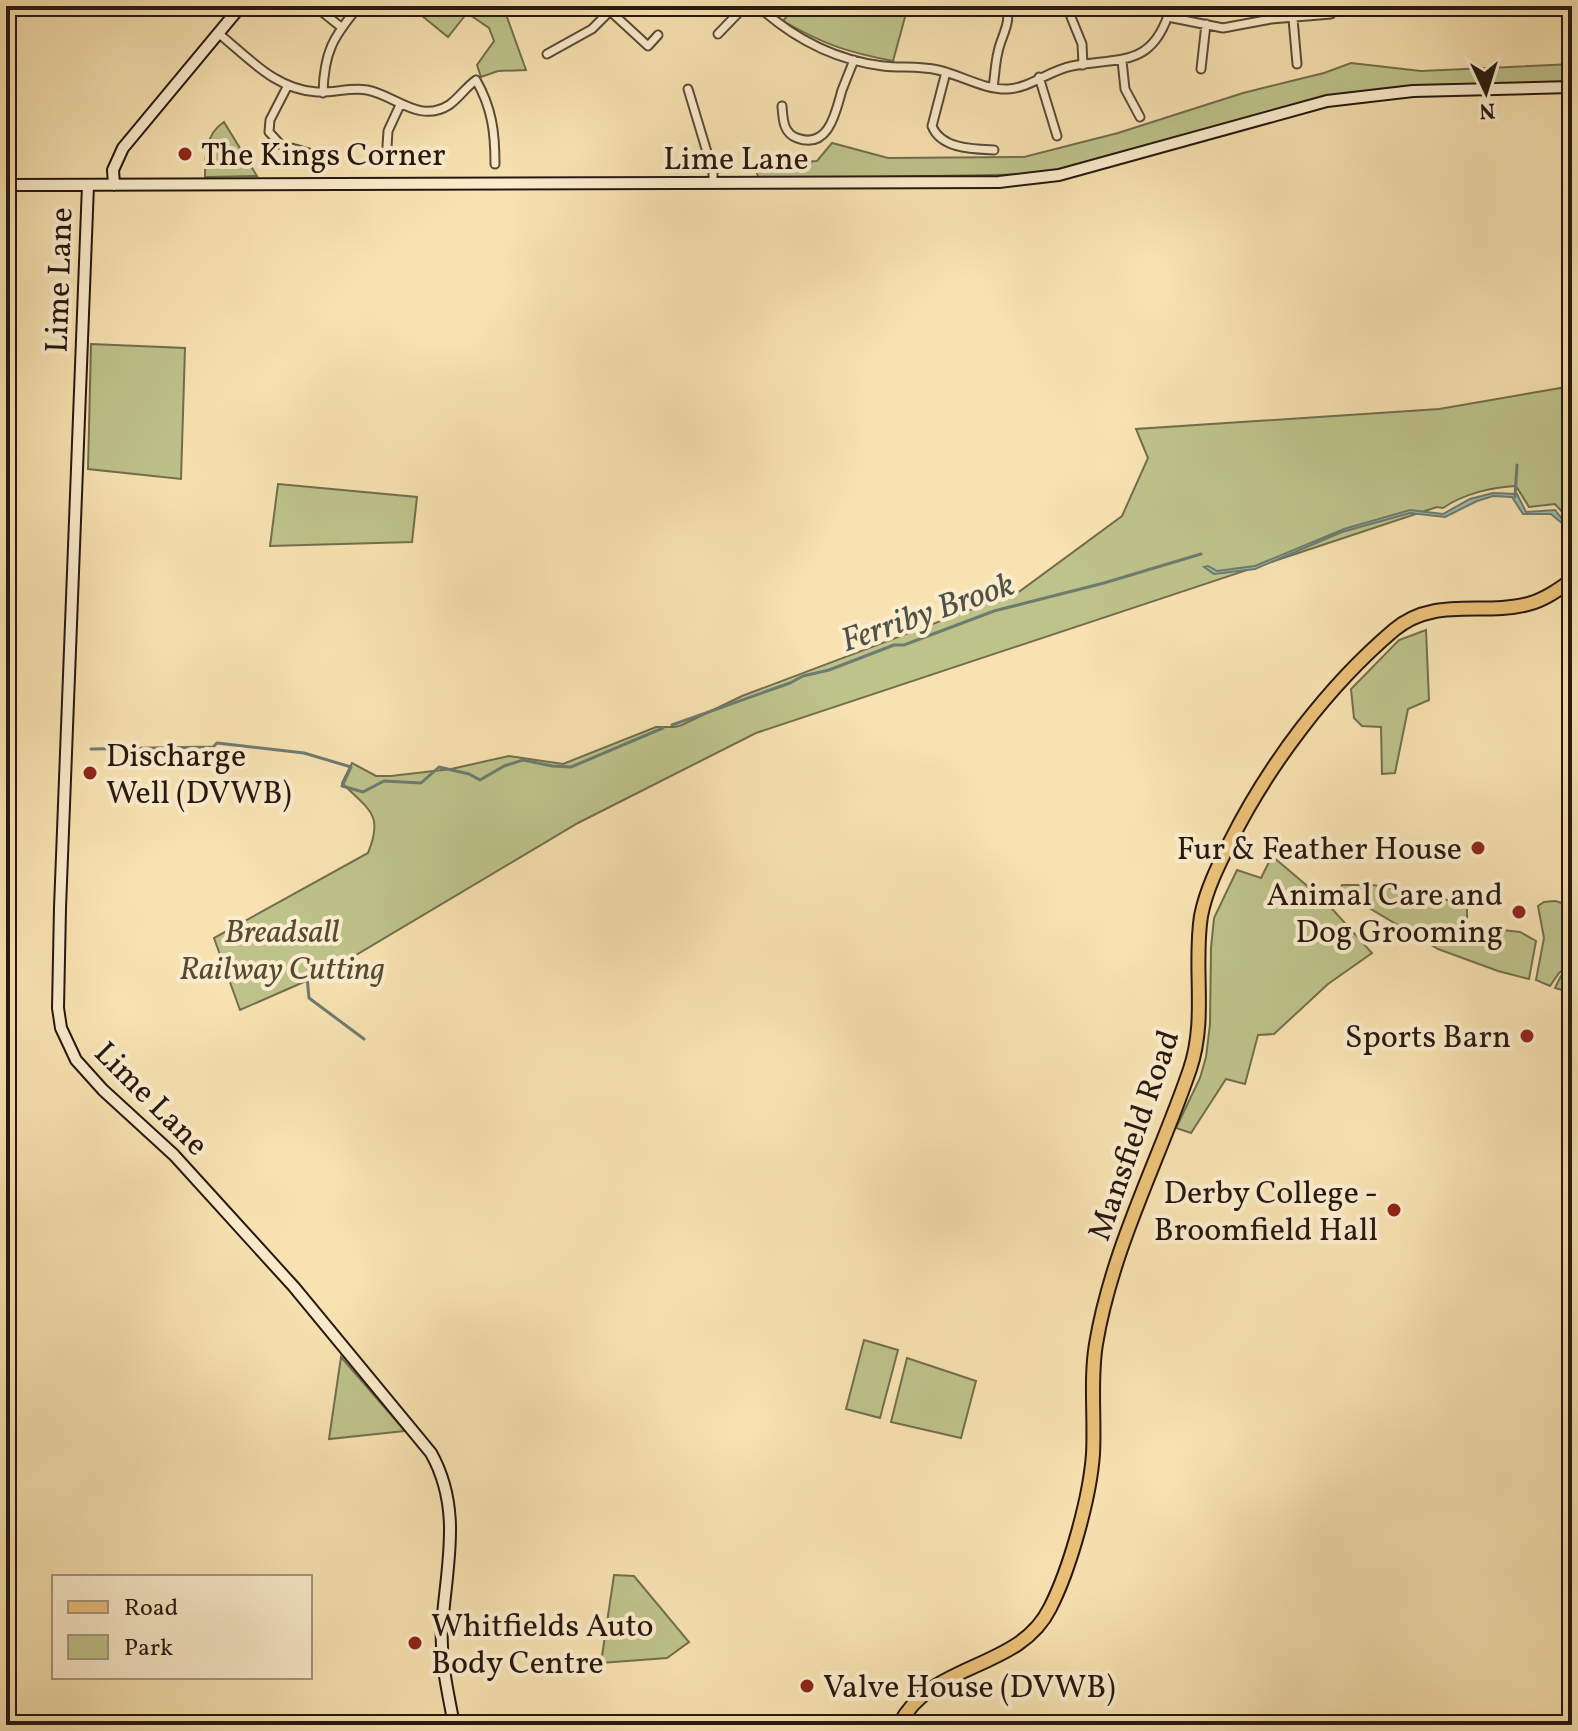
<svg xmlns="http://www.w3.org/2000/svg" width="1578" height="1731" viewBox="0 0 1578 1731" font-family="Vollkorn,serif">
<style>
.green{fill:#bec38b;stroke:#726e4d;stroke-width:2}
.water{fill:#9dbdb0;stroke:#6d7b70;stroke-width:2}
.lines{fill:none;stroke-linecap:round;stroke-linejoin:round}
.stream{stroke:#6d7b70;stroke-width:3}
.street-casing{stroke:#5a4a38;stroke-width:11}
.secondary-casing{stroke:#26180f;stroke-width:14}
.primary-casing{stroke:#26180f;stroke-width:16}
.street{stroke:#faeccc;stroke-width:7}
.secondary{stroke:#faeccc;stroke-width:10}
.primary{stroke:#ecc178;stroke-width:12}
.poi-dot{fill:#8f2418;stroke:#faeccc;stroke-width:3}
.labels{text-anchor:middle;stroke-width:8;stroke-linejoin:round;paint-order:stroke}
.poi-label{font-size:32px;fill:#26180f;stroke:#faeccc;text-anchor:start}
.street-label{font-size:32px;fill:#26180f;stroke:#faeccc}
.park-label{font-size:32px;font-style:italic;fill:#544b34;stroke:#faeccc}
.water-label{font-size:34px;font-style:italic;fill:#505247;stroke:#faeccc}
</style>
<rect width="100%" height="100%" fill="#f8e2b1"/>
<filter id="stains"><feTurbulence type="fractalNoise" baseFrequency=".0025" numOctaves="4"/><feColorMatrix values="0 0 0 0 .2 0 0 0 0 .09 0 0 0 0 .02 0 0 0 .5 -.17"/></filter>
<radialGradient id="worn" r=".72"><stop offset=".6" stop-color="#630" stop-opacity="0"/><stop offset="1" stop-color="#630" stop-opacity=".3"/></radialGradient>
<path class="green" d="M 410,6 L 503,6 L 526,70 L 498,71 L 481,77 L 477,65 L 494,41 L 489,28 L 467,13 L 448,37 Z
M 801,6 L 908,6 L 893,61 C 847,52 825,45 783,21 L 792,10 Z
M 1351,63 L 1421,71 L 1572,64 L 1572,83 C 1484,86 1395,83 1308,101 L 1041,174 L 759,179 L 754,165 L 817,161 L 832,143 L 888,158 L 1024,157 L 1118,133 L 1243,93 L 1324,73 Z
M 224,122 L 257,176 L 205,177 C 205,157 205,134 224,122 Z
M 91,344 L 185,348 L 181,479 L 88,469 Z
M 1572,386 L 1572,514 L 1564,514 L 1555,504 L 1529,507 L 1516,486 C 1492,487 1463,494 1443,508 L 1437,507 L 756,733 L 578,823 L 329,971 L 240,1010 L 214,938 L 368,853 C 384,814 369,810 342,783 L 352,763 L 376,776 L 391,776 L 451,769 L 509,756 L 563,764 L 656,727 L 675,727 L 682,725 L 742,696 L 1020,591 L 1122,516 L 1148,458 L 1136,429 L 1439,409 Z
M 278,484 L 417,497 L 412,542 L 270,546 Z
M 1426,630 L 1429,700 L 1408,709 L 1395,773 L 1382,774 L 1381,727 L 1362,726 L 1354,718 L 1351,689 L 1399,640 Z
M 1272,856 L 1325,901 L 1372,953 L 1328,984 L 1274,1034 L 1258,1035 L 1245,1084 L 1226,1079 L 1191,1133 L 1176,1128 L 1200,1078 L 1206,1057 L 1210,1024 L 1211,948 L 1214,918 L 1237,870 L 1261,878 Z
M 1342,885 L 1373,885 L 1467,904 L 1467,926 L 1520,932 L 1536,941 L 1529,979 L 1498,971 L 1438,949 L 1339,890 Z
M 1555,901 L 1572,906 L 1572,964 L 1559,973 L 1550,986 L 1536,980 L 1544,938 L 1538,906 L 1544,902 Z
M 1572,968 L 1572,993 L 1555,988 L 1561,976 Z
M 6,1103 C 15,1120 19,1132 6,1148 Z
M 864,1340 L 898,1350 L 880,1418 L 846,1409 Z
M 341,1357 L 405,1431 L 329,1439 Z
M 907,1358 L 976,1381 L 961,1438 L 891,1422 Z
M 614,1575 L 634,1576 L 689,1642 L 667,1658 L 601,1663 Z"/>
<path class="water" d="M 1493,493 L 1517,494 L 1526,512 L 1555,510 L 1563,520 L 1572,521 L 1572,525 L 1563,524 L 1551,514 L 1523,514 L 1512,497 L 1493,496 L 1477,501 L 1445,517 L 1410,513 L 1342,532 L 1255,569 L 1214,574 L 1204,567 L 1208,566 L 1217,571 L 1255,566 L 1344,529 L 1410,510 L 1443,514 L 1470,499 Z"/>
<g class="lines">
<path class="stream" d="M 1515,497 L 1517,465
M 672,725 L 790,683 L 803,676 L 829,670 L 894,645 L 904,645 L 994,611 L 1104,583 L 1201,554
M 91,749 L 213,747 L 217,743 L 304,753 L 351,767 L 342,786 L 363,792 L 384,781 L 421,783 L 439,767 L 469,774 L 480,780 L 504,766 L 523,760 L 552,766 L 571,767 L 663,728
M 307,977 L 309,998 L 364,1039"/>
<g class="street-casing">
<path id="street" d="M 309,6 L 321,11 L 341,27
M 758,6 C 793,38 835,60 883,66 C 901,68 919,66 938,70 C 961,75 984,90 1008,89 C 1030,88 1050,70 1072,66 C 1122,57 1154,68 1171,6
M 1072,6 L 1071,17 L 1082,44 L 1083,65
M 1265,6 L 1267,20
M 610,11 L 648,46 L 658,35
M 1168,17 L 1223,28 L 1271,19 L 1331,14 L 1336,6
M 1293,19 L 1297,64
M 218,33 C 249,58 276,90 317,92 C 334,93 351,87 367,90 C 395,95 419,124 449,105 C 459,98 466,87 476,80 C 492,108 495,132 495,164
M 718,34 L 745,6
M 547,54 L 592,29 L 615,6
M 1122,61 L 1125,89 L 1140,117
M 1201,69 L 1206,24
M 946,72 L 932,126 C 941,149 973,149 994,150
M 1039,77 L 1057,136
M 287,87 L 270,120 L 269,132 L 281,145 L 309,153
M 993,87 C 995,75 995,64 998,52 C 1001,36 1012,23 1006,6
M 688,89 L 713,172 L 713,184
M 323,93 C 324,52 333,37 359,6
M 782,106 C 783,119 783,133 797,138 C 829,150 836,111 842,90 C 846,80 850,70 854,60
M 386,162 L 388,131 L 400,105
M 293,163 L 296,151"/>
</g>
<g class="secondary-casing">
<path id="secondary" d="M 6,185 L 999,182 L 1059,175 L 1327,101 L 1413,91 L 1572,87
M 88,185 L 60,908 L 58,1008 L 61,1028 L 76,1060 L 103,1090 L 174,1155 L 294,1287 L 431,1453 C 463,1510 446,1567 442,1627 C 440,1661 448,1692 454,1725
M 114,185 L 113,170 L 123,148 L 241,6"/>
</g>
<g class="primary-casing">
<path id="primary" d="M 899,1725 C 931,1661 1019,1671 1050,1608 C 1070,1569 1090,1497 1093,1454 C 1095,1417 1090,1380 1096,1344 C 1112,1248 1159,1160 1190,1069 C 1207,1019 1193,967 1201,916 C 1206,890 1218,866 1230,842 C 1269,764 1328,686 1394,630 C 1434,596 1482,616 1528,604 C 1544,600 1558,590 1572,580"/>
</g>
<use href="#street" class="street"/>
<use href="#secondary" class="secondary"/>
<use href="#primary" class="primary"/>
</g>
<g class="poi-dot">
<circle cx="185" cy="154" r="8"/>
<circle cx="90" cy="773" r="8"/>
<circle cx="1478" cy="848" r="8"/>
<circle cx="1519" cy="912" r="8"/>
<circle cx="1527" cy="1036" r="8"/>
<circle cx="1394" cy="1210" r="8"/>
<circle cx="415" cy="1643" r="8"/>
<circle cx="807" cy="1686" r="8"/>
</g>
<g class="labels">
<g class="poi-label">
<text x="201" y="165">The Kings Corner</text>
<text x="106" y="766">Discharge<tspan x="106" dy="37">Well (DVWB)</tspan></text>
<text x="1462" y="859" text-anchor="end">Fur &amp; Feather House</text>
<text x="1503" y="905" text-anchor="end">Animal Care and<tspan x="1503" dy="37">Dog Grooming</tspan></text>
<text x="1511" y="1047" text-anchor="end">Sports Barn</text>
<text x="1378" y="1203" text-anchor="end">Derby College -<tspan x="1378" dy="37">Broomfield Hall</tspan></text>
<text x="431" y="1636">Whitfields Auto<tspan x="431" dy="37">Body Centre</tspan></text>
<text x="823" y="1697">Valve House (DVWB)</text>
</g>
<g class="street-label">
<text x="736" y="169">Lime Lane</text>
<text transform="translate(58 280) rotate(-88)" y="11">Lime Lane</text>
<text transform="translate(152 1098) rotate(45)" y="11">Lime Lane</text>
<text transform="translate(1133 1135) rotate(-71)" y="11">Mansfield Road</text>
</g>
<g class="park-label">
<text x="282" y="942">Breadsall<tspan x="282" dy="37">Railway Cutting</tspan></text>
</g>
<g class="water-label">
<text transform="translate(927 611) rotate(-19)" y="12">Ferriby Brook</text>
</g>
</g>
<rect width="1578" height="1731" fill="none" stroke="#f8e2b1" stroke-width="32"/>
<rect x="8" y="8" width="1562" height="1715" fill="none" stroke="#26180f" stroke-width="4"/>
<rect x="16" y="16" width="1546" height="1699" fill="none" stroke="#26180f" stroke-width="2"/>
<rect x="52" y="1575" width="260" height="104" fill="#faeccc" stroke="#a59780" stroke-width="2"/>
<rect x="68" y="1601" width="40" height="12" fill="#ecc178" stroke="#a59780" stroke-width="2"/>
<text x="124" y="1615" font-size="24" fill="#26180f">Road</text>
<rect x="68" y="1635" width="40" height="24" fill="#bec38b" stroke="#a59780" stroke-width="2"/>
<text x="124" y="1655" font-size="24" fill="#26180f">Park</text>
<g transform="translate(1486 92) rotate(176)" stroke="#faeccc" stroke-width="6" paint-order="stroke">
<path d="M0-6L14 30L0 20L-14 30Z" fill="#26180f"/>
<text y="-12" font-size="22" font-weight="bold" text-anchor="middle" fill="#26180f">N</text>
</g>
<rect width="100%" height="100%" filter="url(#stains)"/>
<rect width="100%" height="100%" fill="url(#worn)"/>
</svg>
